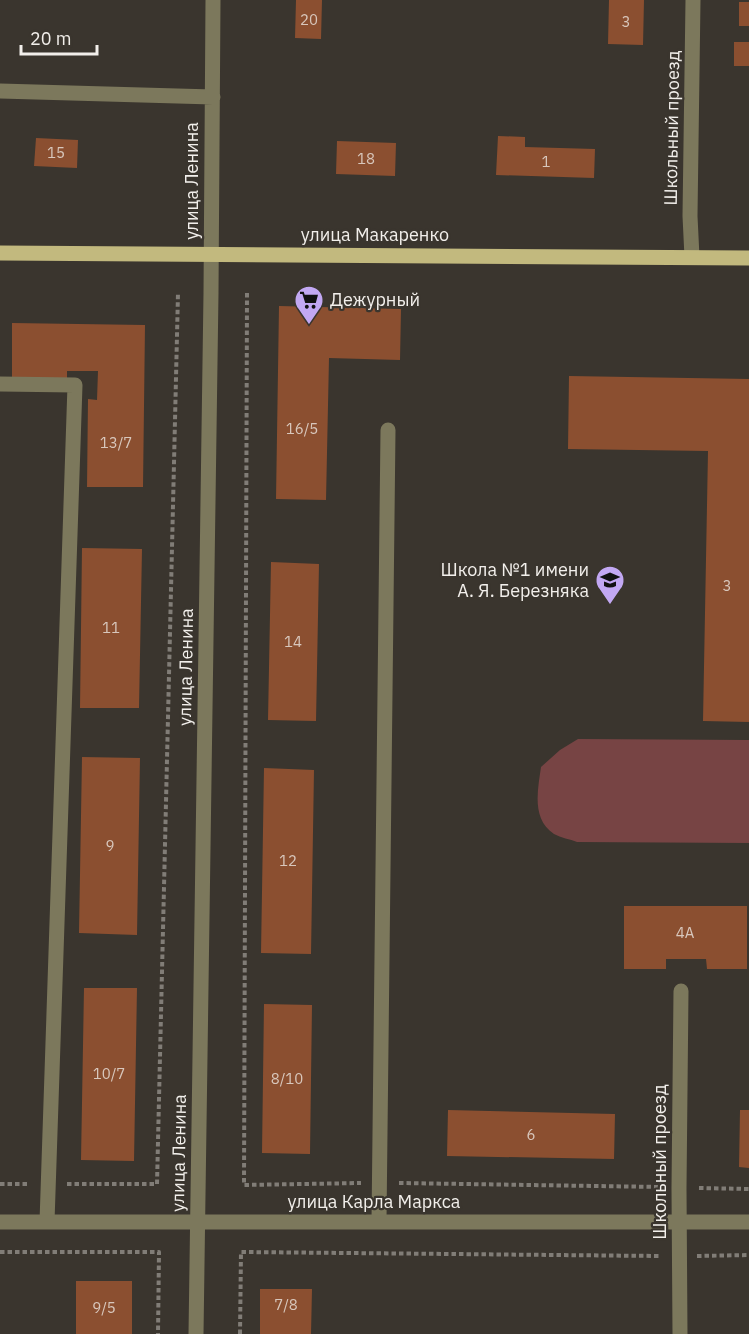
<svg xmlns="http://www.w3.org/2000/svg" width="749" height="1334" viewBox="0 0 749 1334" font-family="'IBM Plex Sans',sans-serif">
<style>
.grass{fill:#744}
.building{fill:#8b4f30}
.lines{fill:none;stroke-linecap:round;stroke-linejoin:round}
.path{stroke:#817d77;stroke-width:4;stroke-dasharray:4.5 3;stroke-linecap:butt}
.minor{stroke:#7c785c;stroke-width:15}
.major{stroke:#c2b97e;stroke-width:15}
.labels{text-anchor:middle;stroke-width:4.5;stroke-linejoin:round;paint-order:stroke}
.number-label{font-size:15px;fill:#d8c7bc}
.street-label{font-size:18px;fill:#f2efeb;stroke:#3a352e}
.poi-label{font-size:18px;fill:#f2efeb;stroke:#3a352e;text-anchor:start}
</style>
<rect width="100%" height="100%" fill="#3a352e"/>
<path class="grass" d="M 578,739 L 749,740 L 749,843 L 577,842 C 570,839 561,838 554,834 C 531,819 538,789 541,767 L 560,750 Z"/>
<path class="building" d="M 296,0 L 322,0 L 321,39 L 295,38 Z
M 609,0 L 644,0 L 643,45 L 608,44 Z
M 739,2 L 749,2 L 749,26 L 739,26 Z
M 734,42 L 749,42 L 749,66 L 734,66 Z
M 498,136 L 525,137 L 525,147 L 595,149 L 594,178 L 496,175 Z
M 36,138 L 78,140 L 77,168 L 34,166 Z
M 337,141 L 396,143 L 395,176 L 336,174 Z
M 279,306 L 401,309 L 400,360 L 329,358 L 326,500 L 276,499 Z
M 12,323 L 145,325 L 143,487 L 87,487 L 88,399 L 97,400 L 98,371 L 67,371 L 67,380 L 12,379 Z
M 569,376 L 749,379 L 749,722 L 703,721 L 708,451 L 568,449 Z
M 82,548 L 142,549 L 139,708 L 80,708 Z
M 271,562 L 319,564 L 316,721 L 268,720 Z
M 82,757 L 140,758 L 137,935 L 79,933 Z
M 264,768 L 314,770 L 311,954 L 261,953 Z
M 624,906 L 747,906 L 747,969 L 707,969 L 706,959 L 666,959 L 666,969 L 624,969 Z
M 84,988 L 137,988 L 134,1161 L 81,1160 Z
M 264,1004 L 312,1005 L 310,1154 L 262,1153 Z
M 448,1110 L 615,1114 L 614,1159 L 447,1156 Z
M 740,1110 L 749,1110 L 749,1168 L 739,1167 Z
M 76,1281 L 132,1281 L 132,1334 L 76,1334 Z
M 260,1289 L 312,1289 L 311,1334 L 260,1334 Z"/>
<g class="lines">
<path class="path" d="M 247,293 L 244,1185 L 361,1183
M 399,1183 L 661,1187
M 0,1184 L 29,1184
M 67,1184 L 157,1184 L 178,293
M 699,1188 L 749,1189
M 0,1252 L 159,1252 L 158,1334
M 697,1256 L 749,1255
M 240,1334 L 241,1252 L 660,1256"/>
<path class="minor" d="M 0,91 L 213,97
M 692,257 L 690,216 L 693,0
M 0,384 L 75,385 L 47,1222
M 379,1221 L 388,430
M 0,1222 L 749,1222
M 196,1334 L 211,293 L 213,0
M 680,1334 L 679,1188 L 681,991"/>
<path class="major" d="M 0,253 L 749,258"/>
</g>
<defs>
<g id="supermarket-pin" transform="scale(1.5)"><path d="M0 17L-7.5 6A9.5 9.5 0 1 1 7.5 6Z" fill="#c2a8f3" stroke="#3a352e"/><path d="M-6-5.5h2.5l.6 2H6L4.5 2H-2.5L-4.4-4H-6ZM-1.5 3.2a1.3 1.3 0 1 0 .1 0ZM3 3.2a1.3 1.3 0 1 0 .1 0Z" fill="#111"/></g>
<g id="school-pin" transform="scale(1.5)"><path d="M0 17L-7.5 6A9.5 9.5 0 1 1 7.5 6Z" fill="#c2a8f3" stroke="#3a352e"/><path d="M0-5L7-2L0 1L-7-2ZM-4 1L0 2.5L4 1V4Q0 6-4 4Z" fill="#111"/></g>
</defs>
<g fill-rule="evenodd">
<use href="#supermarket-pin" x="309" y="300"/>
<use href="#school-pin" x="610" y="580"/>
</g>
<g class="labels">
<g class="number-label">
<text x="309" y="25">20</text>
<text x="626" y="27">3</text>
<text x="56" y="158">15</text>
<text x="366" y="164">18</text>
<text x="546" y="167">1</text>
<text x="302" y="434">16/5</text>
<text x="116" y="448">13/7</text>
<text x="727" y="591">3</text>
<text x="111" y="633">11</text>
<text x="293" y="647">14</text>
<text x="110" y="851">9</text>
<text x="288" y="866">12</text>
<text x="685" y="938">4А</text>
<text x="109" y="1079">10/7</text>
<text x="287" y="1084">8/10</text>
<text x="531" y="1140">6</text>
<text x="286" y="1310">7/8</text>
<text x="104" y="1313">9/5</text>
</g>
<g class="street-label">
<text transform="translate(672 128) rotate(-89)" y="6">Школьный проезд</text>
<text transform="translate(192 181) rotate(-90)" y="6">улица Ленина</text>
<text x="375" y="241">улица Макаренко</text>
<text transform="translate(186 667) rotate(-89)" y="6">улица Ленина</text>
<text transform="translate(179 1153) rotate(-89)" y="6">улица Ленина</text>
<text transform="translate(660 1162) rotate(-90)" y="6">Школьный проезд</text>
<text x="374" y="1208">улица Карла Маркса</text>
</g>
<g class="poi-label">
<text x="330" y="306">Дежурный</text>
<text x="589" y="576" text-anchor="end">Школа №1 имени<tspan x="589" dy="21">А. Я. Березняка</tspan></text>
</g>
</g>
<path d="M21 45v9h76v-9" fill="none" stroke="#f2efeb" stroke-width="3"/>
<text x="30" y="45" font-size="18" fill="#f2efeb" stroke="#3a352e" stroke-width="4.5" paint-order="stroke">20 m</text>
</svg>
